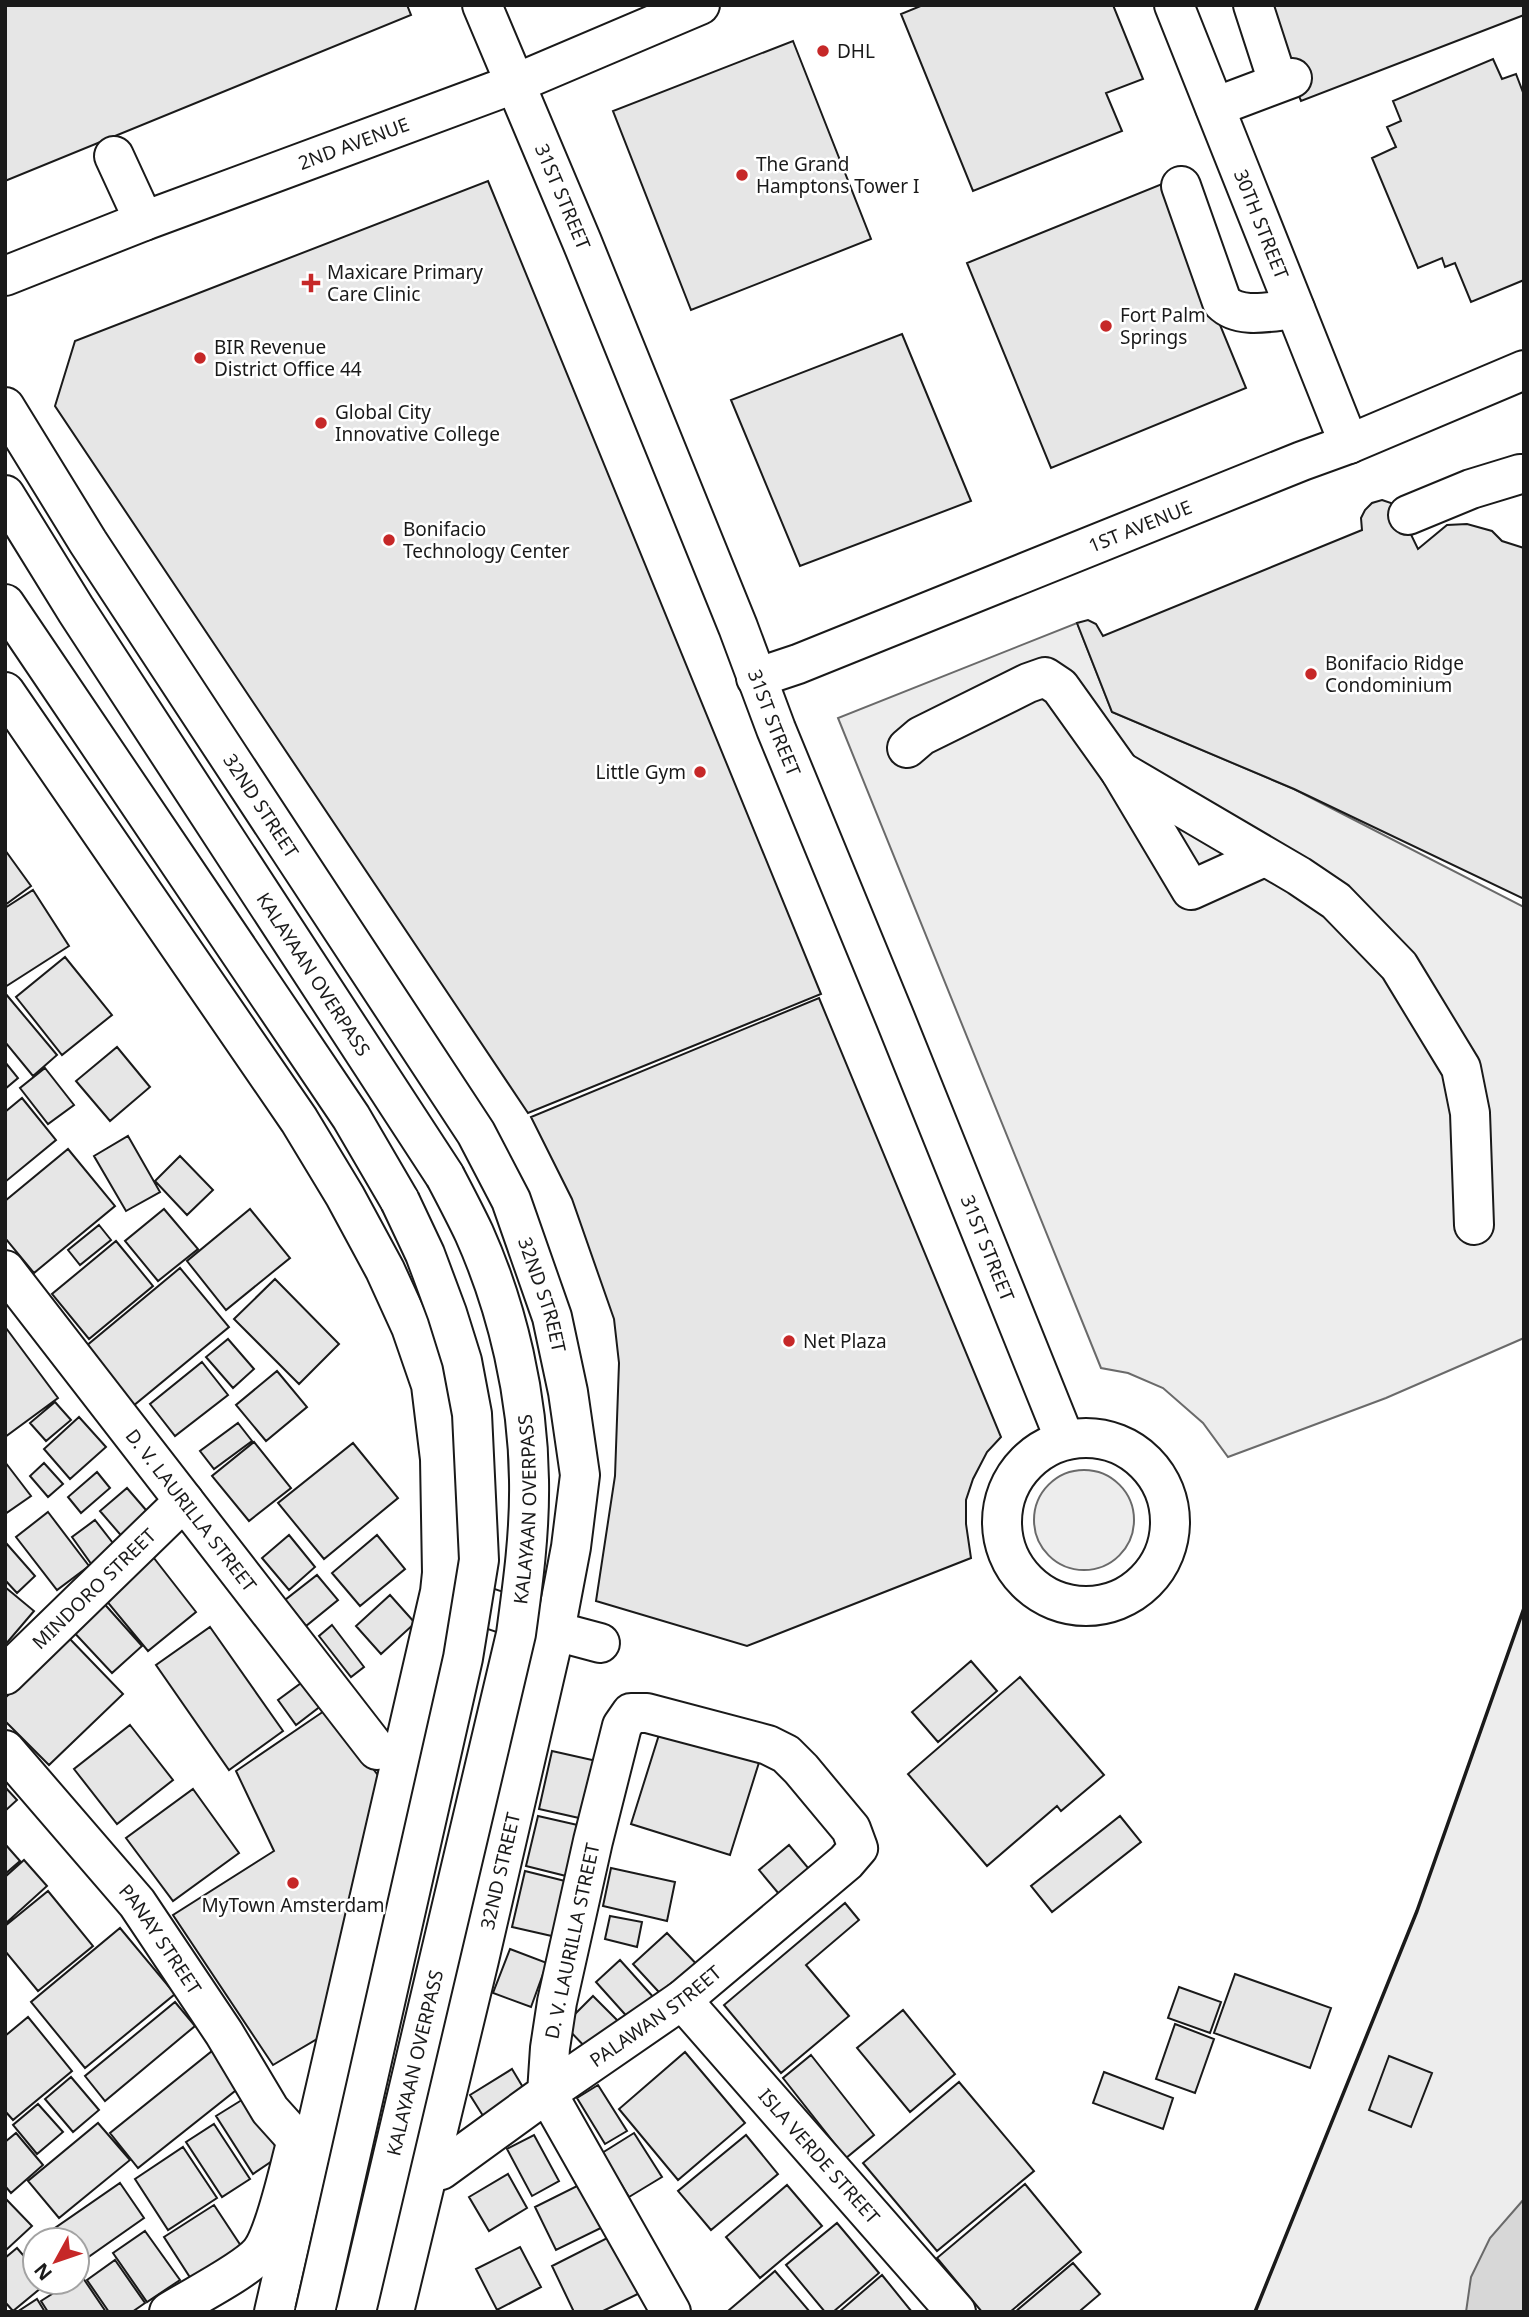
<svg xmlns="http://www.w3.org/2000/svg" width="1529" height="2317" viewBox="0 0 1529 2317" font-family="'Noto Sans',sans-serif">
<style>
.built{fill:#ededed;stroke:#6a6a6a;stroke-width:2}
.water{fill:#d7d7d7;stroke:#6a6a6a;stroke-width:2}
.building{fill:#e6e6e6;stroke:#1a1a1a;stroke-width:2}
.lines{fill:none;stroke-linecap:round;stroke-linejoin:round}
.minor-casing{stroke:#1a1a1a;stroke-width:42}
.major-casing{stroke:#1a1a1a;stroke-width:42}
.minor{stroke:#fff;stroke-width:38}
.major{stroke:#fff;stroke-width:38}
.major-bridge-casing{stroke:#1a1a1a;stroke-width:42;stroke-linecap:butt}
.major-bridge{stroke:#fff;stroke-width:38}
.wall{stroke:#1a1a1a;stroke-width:3.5}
.poi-dot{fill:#c62828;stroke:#fff;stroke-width:2.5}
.labels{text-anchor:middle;stroke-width:5;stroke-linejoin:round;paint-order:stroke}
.poi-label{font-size:19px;fill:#1a1a1a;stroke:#fff;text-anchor:start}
.street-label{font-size:19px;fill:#1a1a1a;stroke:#fff}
</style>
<rect width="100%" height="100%" fill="#fff"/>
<path class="built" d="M 1077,623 L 1112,712 L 1294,789 L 1524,907 L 1524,1338 L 1386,1398 L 1228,1457 L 1203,1423 L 1163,1388 L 1128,1373 L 1101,1368 L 838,718 Z
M1034 1520a50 50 0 1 1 100 0a50 50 0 1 1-100 0Z
M 1524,1608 L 1524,2312 L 1255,2312 L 1417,1911 Z"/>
<path class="water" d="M 1524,2199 L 1524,2312 L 1466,2312 L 1471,2277 L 1490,2238 Z"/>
<path class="building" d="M 5,5 L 407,5 L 411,15 L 5,181 Z
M 923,5 L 1113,5 L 1143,79 L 1106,93 L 1122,131 L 973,191 L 901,14 Z
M 1262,5 L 1524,5 L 1524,15 L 1301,101 Z
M 793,41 L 871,239 L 691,310 L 613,111 Z
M 1493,59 L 1502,79 L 1516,74 L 1524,95 L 1524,280 L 1471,302 L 1455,263 L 1445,267 L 1442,258 L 1418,268 L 1372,158 L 1396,147 L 1387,127 L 1401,121 L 1393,101 Z
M 488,181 L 821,994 L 528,1113 L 55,406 L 75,341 Z
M 1162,184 L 1246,388 L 1051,468 L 967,263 Z
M 902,334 L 971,501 L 800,566 L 731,400 Z
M 1382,500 L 1394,504 L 1401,514 L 1418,549 L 1447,525 L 1467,524 L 1492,531 L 1502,541 L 1524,548 L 1524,899 L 1294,789 L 1112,712 L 1077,623 L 1088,620 L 1096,624 L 1103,636 L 1362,530 L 1361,518 L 1365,510 L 1372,503 Z
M 5,850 L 31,886 L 5,905 Z
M 33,890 L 69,946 L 5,987 L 5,908 Z
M 65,957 L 112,1015 L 62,1055 L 16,997 Z
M 5,993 L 57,1055 L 33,1076 L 5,1042 Z
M 819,998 L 1001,1437 L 987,1452 L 973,1479 L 966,1500 L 966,1524 L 971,1558 L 747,1646 L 596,1601 L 615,1476 L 619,1363 L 614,1319 L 572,1199 L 531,1117 Z
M 117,1047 L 150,1087 L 110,1121 L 76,1081 Z
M 5,1062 L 18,1078 L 5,1089 Z
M 45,1068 L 74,1105 L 48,1124 L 20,1088 Z
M 22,1098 L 56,1140 L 5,1182 L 5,1112 Z
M 128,1136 L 160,1192 L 126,1211 L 94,1156 Z
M 68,1149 L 115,1206 L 34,1273 L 5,1238 L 5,1201 Z
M 180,1156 L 213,1190 L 187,1215 L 155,1181 Z
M 164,1209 L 198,1249 L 158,1281 L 125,1241 Z
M 250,1209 L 290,1258 L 226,1310 L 187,1261 Z
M 99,1225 L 111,1240 L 80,1265 L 68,1250 Z
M 116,1241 L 153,1286 L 89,1339 L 52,1294 Z
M 180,1268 L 229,1327 L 133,1406 L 85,1347 Z
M 275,1279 L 339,1344 L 299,1384 L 234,1319 Z
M 6,1328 L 58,1398 L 5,1437 L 5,1329 Z
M 228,1339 L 254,1369 L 233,1388 L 206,1357 Z
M 202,1362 L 228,1395 L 175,1436 L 150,1404 Z
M 277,1371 L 307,1407 L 266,1441 L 236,1405 Z
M 55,1402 L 71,1420 L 46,1441 L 30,1423 Z
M 79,1417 L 106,1447 L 70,1479 L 44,1449 Z
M 238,1423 L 252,1441 L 214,1469 L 200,1451 Z
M 254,1442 L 291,1488 L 249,1521 L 212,1476 Z
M 353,1443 L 398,1498 L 324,1559 L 278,1503 Z
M 5,1462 L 31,1496 L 5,1514 Z
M 44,1463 L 63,1484 L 48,1497 L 30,1476 Z
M 97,1472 L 110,1488 L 81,1513 L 68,1497 Z
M 127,1488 L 152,1517 L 125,1540 L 100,1511 Z
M 48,1512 L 89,1566 L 57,1590 L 16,1537 Z
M 95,1520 L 116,1547 L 92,1565 L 72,1537 Z
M 289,1535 L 315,1567 L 289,1590 L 262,1558 Z
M 377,1535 L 405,1569 L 360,1606 L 332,1573 Z
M 6,1543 L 35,1576 L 17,1593 L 5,1580 Z
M 150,1553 L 196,1612 L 148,1651 L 100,1593 Z
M 317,1575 L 338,1600 L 306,1626 L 285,1600 Z
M 5,1587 L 34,1611 L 5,1645 Z
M 390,1595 L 415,1623 L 381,1654 L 356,1626 Z
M 100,1599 L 142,1646 L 112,1673 L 69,1627 Z
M 332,1625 L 364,1667 L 351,1677 L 319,1636 Z
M 210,1627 L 283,1731 L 229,1770 L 156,1665 Z
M 68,1637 L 123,1694 L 49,1765 L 5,1721 L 5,1698 Z
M 971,1661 L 997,1691 L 938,1742 L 912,1712 Z
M 1020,1677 L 1104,1775 L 1061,1811 L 1057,1806 L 987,1866 L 908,1774 Z
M 308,1678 L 326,1702 L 296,1725 L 278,1700 Z
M 327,1709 L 384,1783 L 327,2033 L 273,2065 L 173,1915 L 274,1851 L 236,1771 Z
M 663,1722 L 762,1753 L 730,1855 L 631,1824 Z
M 130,1725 L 173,1780 L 117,1824 L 74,1769 Z
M 552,1751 L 610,1764 L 597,1822 L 539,1809 Z
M 5,1787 L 17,1800 L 5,1811 Z
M 193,1789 L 239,1853 L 173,1901 L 126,1838 Z
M 538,1816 L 582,1826 L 570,1877 L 526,1866 Z
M 1120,1816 L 1141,1842 L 1052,1912 L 1031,1886 Z
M 5,1844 L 20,1861 L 5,1874 Z
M 789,1845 L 814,1875 L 784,1900 L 759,1870 Z
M 24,1860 L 47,1886 L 5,1924 L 5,1877 Z
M 611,1868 L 675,1882 L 667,1921 L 603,1906 Z
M 525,1871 L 577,1884 L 565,1939 L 512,1927 Z
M 48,1891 L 93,1946 L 38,1991 L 5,1951 L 5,1926 Z
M 845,1903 L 859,1920 L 806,1965 L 849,2016 L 781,2073 L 724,2005 Z
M 610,1916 L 642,1922 L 637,1947 L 605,1939 Z
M 120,1928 L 175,1994 L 85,2068 L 31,2002 Z
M 667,1933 L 703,1971 L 669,2003 L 633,1964 Z
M 510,1949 L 547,1963 L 531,2007 L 493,1993 Z
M 620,1960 L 655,1999 L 631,2021 L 596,1982 Z
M 1235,1974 L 1331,2008 L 1310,2068 L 1214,2033 Z
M 1179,1987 L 1221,2002 L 1210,2033 L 1168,2018 Z
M 593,1996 L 621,2024 L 591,2053 L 564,2025 Z
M 175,2002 L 195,2026 L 105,2101 L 85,2076 Z
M 903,2010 L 955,2074 L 910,2112 L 857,2048 Z
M 28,2017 L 72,2071 L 13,2120 L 5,2111 L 5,2036 Z
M 1175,2024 L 1214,2039 L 1195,2093 L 1156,2079 Z
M 212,2051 L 240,2087 L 138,2168 L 110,2133 Z
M 685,2052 L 745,2123 L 678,2180 L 619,2109 Z
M 811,2055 L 874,2135 L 846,2158 L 783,2078 Z
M 1389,2056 L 1432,2073 L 1411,2127 L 1369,2110 Z
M 512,2069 L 527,2094 L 485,2119 L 470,2095 Z
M 1104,2072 L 1173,2098 L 1163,2129 L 1093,2103 Z
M 71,2077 L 99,2110 L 73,2132 L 45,2099 Z
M 959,2082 L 1034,2171 L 937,2251 L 863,2163 Z
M 598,2085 L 627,2131 L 605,2144 L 577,2098 Z
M 245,2098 L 281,2155 L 253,2174 L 216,2116 Z
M 38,2104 L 63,2132 L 37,2154 L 13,2125 Z
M 98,2123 L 130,2160 L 59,2218 L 28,2181 Z
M 214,2124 L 250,2179 L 222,2197 L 186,2142 Z
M 16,2133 L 43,2165 L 11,2193 L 5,2186 L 5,2142 Z
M 634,2133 L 662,2177 L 629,2197 L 602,2153 Z
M 534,2135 L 559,2181 L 532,2196 L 507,2149 Z
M 746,2135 L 778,2174 L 711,2230 L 678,2191 Z
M 183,2147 L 217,2198 L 168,2230 L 135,2179 Z
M 508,2174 L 527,2208 L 489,2231 L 469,2197 Z
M 587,2181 L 609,2224 L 556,2250 L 535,2207 Z
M 120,2183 L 144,2218 L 77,2265 L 77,2240 L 43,2240 L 42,2237 Z
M 1025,2184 L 1081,2252 L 1010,2312 L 982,2312 L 937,2258 Z
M 787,2185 L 822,2226 L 760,2278 L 726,2237 Z
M 5,2198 L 32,2226 L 5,2251 Z
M 214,2205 L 243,2249 L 193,2282 L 164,2237 Z
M 837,2223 L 879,2273 L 833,2312 L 825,2312 L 786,2265 Z
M 145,2231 L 180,2280 L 147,2302 L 113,2253 Z
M 619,2232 L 648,2289 L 601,2312 L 574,2312 L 552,2266 Z
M 520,2247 L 541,2287 L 497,2310 L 476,2269 Z
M 17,2248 L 35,2269 L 35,2282 L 47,2283 L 13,2311 L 5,2302 L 5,2258 Z
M 115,2260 L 145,2303 L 132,2312 L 109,2312 L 87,2280 Z
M 1073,2263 L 1100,2294 L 1081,2310 L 1082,2312 L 1015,2312 Z
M 775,2271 L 810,2312 L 728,2312 L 728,2311 Z
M 81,2275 L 106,2312 L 48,2312 L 41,2301 L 71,2282 L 77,2282 L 77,2278 Z
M 882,2275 L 912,2312 L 839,2312 Z
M 37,2299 L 45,2312 L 17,2312 Z"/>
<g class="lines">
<g class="minor-casing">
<g id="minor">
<path id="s1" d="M 482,5 L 582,242 L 738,627 L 776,729 L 895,1018 L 1065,1440"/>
<path id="s2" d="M 1174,5 L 1349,444"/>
<path d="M 1253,5 L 1278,82"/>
<path d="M 1215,107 L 1292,78"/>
<path d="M 114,156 L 144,221"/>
<path d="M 1181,186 L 1222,302 C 1240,320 1272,311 1295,309"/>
<path id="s3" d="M 5,276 L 144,221 L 514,84 L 700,5"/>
<path d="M 1408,515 L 1471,489 L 1520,474"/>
<path id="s4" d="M 756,678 L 798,664 L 1302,461 L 1349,444 L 1524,370"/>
<path d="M 907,748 L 921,736 L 1028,683 L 1045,677 L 1060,687 L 1120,771 L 1191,890 L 1264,857"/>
<path d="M 1120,771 L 1299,876 L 1336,901 L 1399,966 L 1461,1068 L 1470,1113 L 1474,1225"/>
<path id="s5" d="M 5,1270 L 377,1750"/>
<circle cx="1086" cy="1522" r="84"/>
<path d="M 555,1631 L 600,1643"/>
<path id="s6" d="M 5,1675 L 184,1501"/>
<path id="s7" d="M 5,1750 L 137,1903 L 224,2033 L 270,2110 L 297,2140"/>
<path id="s8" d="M 682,2000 L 956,2312"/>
<path id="s9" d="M 441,2170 L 547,2093 L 682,2000 L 846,1862 L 858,1848 L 851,1829 L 801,1769 L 786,1754 L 768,1745 L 647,1713 L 631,1713 L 622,1726 L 593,1841 L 557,2002 L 550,2048 L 547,2093 L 671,2312"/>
<path d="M 169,2312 C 191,2298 245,2271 260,2253 C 276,2233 289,2167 297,2140"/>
</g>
</g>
<g class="major-casing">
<g id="major">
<path id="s10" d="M 5,407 L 88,542 L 476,1133 L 511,1200 L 552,1317 L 568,1392 L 580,1475 L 571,1547 L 555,1631 L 479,1960 L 394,2312"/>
<path id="s11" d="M 5,495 L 76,610 L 445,1176"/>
<path d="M 5,604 L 351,1117 L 400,1201"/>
<path d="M 5,692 L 299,1120 L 345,1196 L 385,1270 L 411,1327 L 431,1385 L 440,1459 L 442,1573 L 440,1592 L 274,2312"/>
<path d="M 441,1592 L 550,1629"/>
</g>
</g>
<use href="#minor" class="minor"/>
<use href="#major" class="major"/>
<g class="major-bridge-casing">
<g id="major-bridge">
<path d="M 315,2312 L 463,1658 L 479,1560 L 472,1414 L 462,1361 L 447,1313 L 425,1254 L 400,1201"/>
<path id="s12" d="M 356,2312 L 516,1634 C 523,1583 530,1532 529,1480 C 528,1397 508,1309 474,1233 C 465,1214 455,1195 445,1176"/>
</g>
</g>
<use href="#major-bridge" class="major-bridge"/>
<path class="wall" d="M 1255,2312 L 1417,1911 L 1524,1608"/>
</g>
<g class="poi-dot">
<circle cx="823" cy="51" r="7"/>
<circle cx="742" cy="175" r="7"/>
<path d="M307.5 272.5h7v7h7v7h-7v7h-7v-7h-7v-7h7z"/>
<circle cx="1106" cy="326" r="7"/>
<circle cx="200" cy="358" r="7"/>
<circle cx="321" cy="423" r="7"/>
<circle cx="389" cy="540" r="7"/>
<circle cx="1311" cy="674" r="7"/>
<circle cx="700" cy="772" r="7"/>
<circle cx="789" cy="1341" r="7"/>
<circle cx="293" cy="1883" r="7"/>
</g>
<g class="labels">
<g class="poi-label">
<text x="837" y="58">DHL</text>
<text x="756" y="171">The Grand<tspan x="756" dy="22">Hamptons Tower I</tspan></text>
<text x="327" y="279">Maxicare Primary<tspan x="327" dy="22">Care Clinic</tspan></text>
<text x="1120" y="322">Fort Palm<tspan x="1120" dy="22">Springs</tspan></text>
<text x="214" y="354">BIR Revenue<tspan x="214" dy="22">District Office 44</tspan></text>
<text x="335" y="419">Global City<tspan x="335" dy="22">Innovative College</tspan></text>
<text x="403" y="536">Bonifacio<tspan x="403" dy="22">Technology Center</tspan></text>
<text x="1325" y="670">Bonifacio Ridge<tspan x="1325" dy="22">Condominium</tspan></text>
<text x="686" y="779" text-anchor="end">Little Gym</text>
<text x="803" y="1348">Net Plaza</text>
<text x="293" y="1912" text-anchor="middle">MyTown Amsterdam</text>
</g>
<g class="street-label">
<text dy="7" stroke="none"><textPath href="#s3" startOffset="373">2ND AVENUE</textPath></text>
<text dy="7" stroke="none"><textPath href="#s1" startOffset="208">31ST STREET</textPath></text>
<text dy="7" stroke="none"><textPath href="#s2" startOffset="236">30TH STREET</textPath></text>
<text dy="7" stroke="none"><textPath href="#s4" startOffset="413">1ST AVENUE</textPath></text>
<text dy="7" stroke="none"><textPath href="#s1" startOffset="775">31ST STREET</textPath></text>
<text dy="7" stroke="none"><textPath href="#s10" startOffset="474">32ND STREET</textPath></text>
<text dy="7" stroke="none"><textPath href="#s11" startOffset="570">KALAYAAN OVERPASS</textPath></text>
<text dy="7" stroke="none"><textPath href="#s1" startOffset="1342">31ST STREET</textPath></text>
<text dy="7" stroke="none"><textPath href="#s10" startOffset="1041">32ND STREET</textPath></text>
<text dy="7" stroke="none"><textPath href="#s12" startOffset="822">KALAYAAN OVERPASS</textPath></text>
<text dy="7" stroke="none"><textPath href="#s5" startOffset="304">D. V. LAURILLA STREET</textPath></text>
<text dy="7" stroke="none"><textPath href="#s6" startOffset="124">MINDORO STREET</textPath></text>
<text transform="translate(500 1871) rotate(-77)" y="7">32ND STREET</text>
<text dy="7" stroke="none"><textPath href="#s7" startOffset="245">PANAY STREET</textPath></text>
<text transform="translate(572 1941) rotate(-78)" y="7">D. V. LAURILLA STREET</text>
<text dy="7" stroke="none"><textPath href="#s9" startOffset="264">PALAWAN STREET</textPath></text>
<text dy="7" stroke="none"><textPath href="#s12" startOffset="256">KALAYAAN OVERPASS</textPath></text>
<text dy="7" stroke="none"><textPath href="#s8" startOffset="208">ISLA VERDE STREET</textPath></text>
</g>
</g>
<rect width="1529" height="2317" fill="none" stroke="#1a1a1a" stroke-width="14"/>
<g transform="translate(56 2261) rotate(230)"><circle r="33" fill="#ffffff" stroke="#a3a3a3" stroke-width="2"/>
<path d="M0-5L12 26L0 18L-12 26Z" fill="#c62828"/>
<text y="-10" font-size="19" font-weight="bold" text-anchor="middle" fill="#1a1a1a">N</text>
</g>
</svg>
